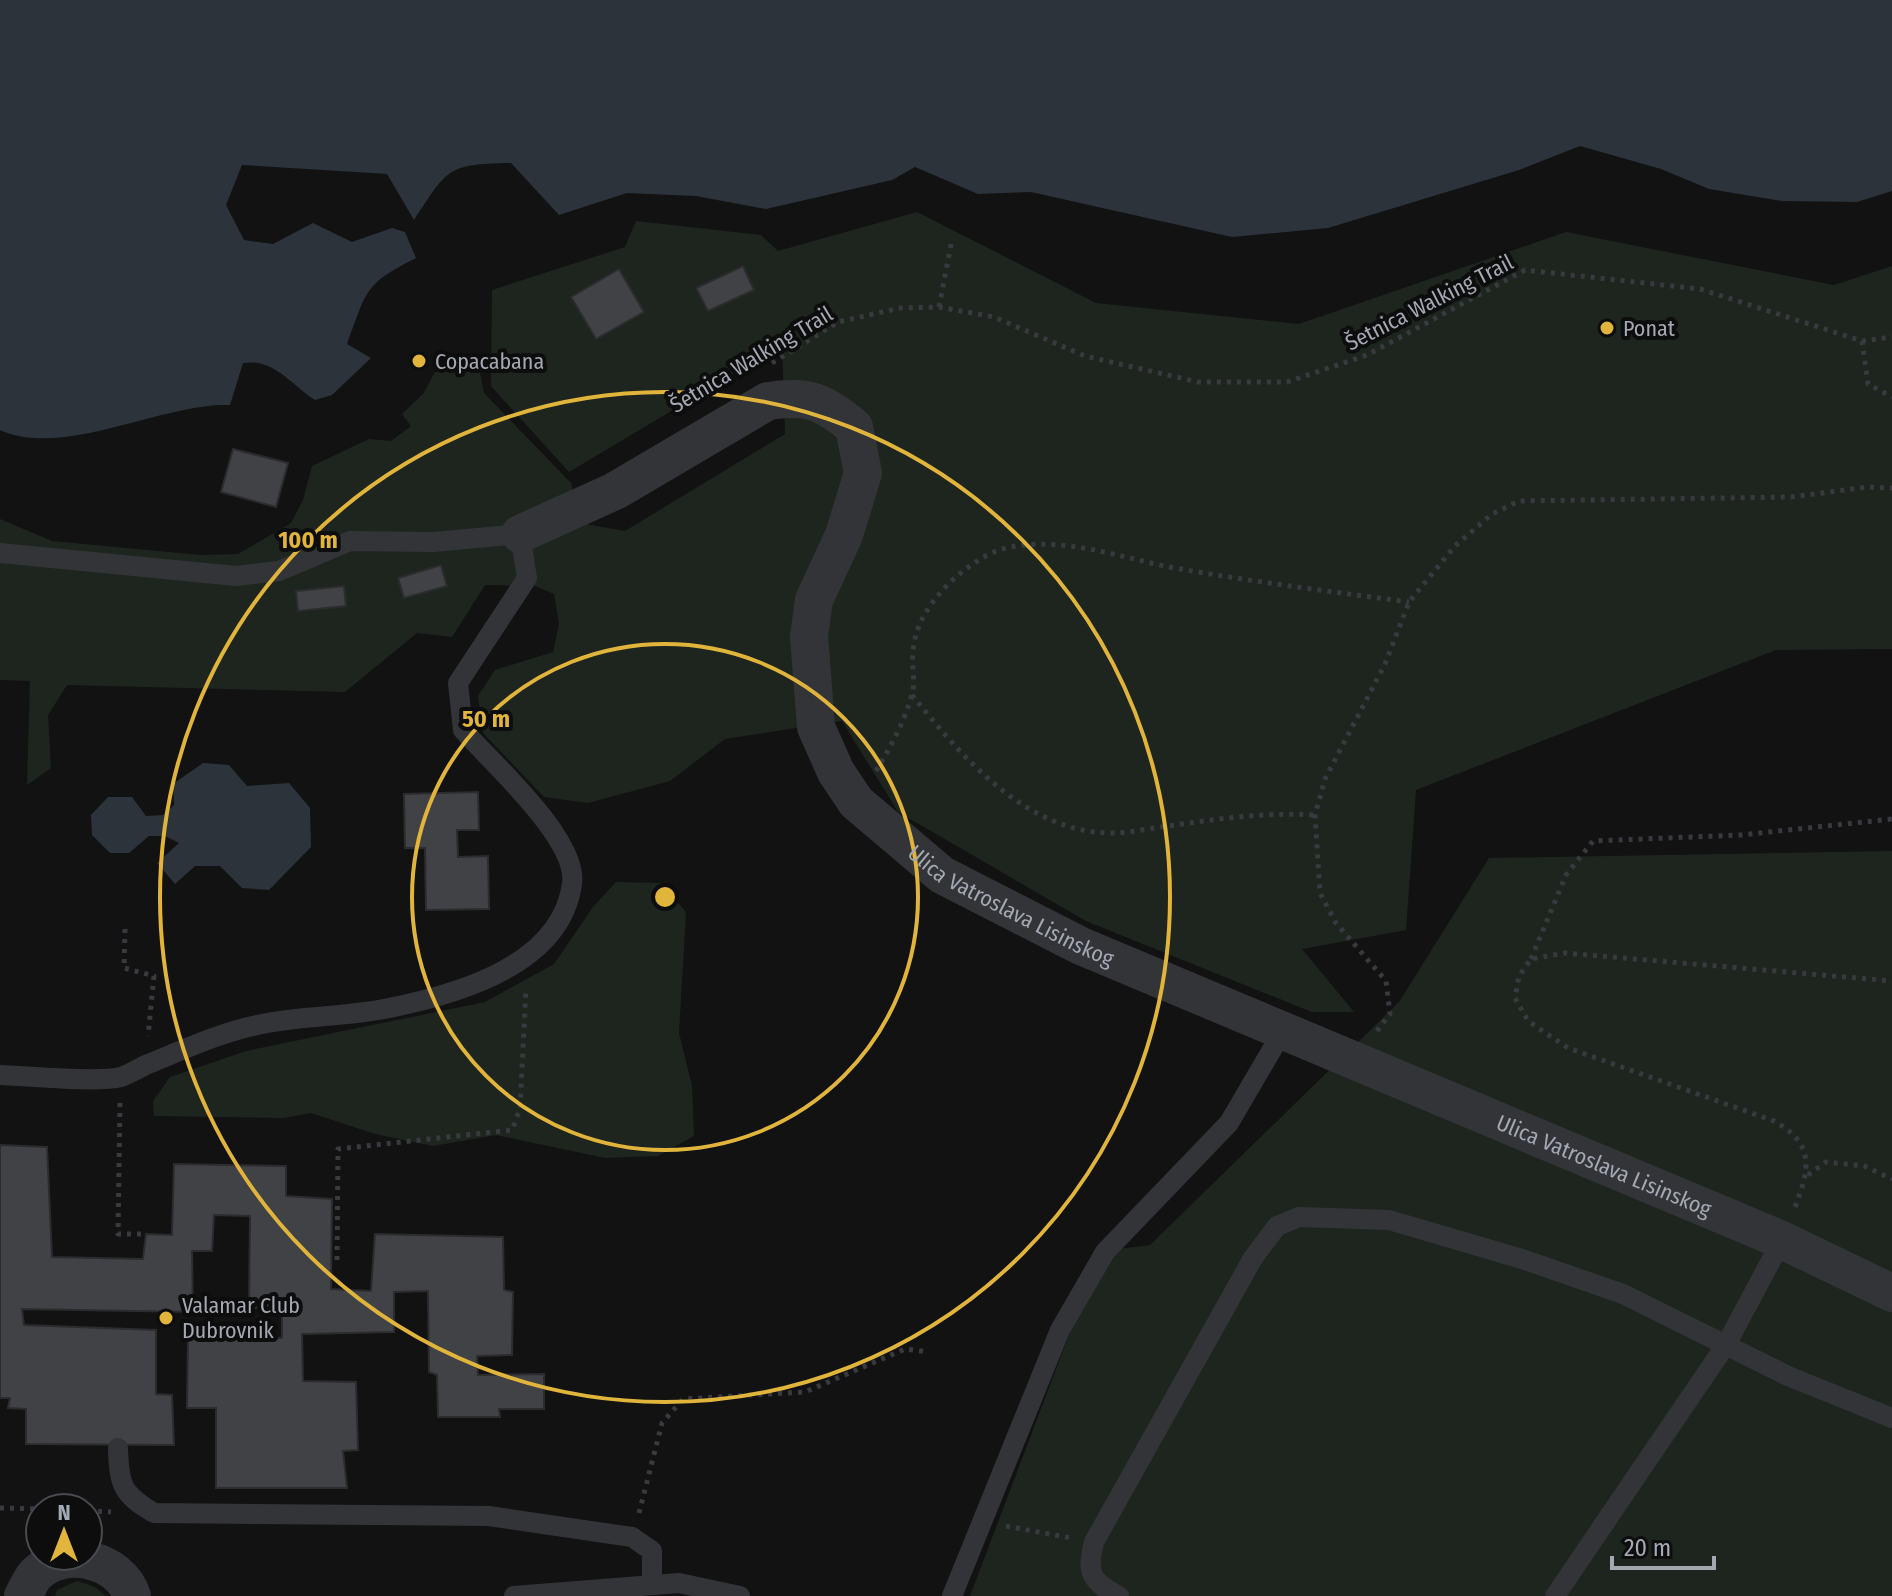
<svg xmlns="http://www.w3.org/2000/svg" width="1892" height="1596" viewBox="0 0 1892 1596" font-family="'Fira Sans Condensed',sans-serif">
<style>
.green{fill:#1e251f}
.water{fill:#2c333a}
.building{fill:#414246;stroke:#2c2c2f;stroke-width:2}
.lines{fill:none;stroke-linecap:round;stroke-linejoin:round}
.path{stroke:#393a3f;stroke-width:5;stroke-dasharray:4 6;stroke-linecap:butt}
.lane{stroke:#333438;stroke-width:20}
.street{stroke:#333438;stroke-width:38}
.ring{fill:none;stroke:#e1b43c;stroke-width:4}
.poi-dot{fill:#e1b43c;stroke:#0d0d0e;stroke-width:3}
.labels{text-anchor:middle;stroke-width:8;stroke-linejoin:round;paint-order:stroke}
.street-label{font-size:22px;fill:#a4a8b2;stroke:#0d0d0e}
.poi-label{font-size:22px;fill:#a4a8b2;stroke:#0d0d0e;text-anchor:start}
.centre{fill:#e1b43c;stroke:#0d0d0e;stroke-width:4}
.ring-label{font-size:24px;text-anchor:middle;font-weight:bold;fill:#e1b43c;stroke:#0d0d0e;stroke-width:8;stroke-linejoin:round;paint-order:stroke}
</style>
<rect width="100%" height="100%" fill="#121213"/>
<path class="green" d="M 917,212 L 1096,303 L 1299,324 L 1566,232 L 1834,285 L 1892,266 L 1892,649 L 1776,650 L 1416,790 L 1406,930 L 1302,949 L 1354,1012 L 1312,1012 L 1086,921 L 898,812 L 842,721 L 725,739 L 670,781 L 588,803 L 544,797 L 483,733 L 478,696 L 495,670 L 553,652 L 559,624 L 554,594 L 535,586 L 485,585 L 452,637 L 417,633 L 345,692 L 67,685 L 48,715 L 51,768 L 27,785 L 30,681 L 0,680 L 0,519 L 52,541 L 201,555 L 238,554 L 291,523 L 303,500 L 312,466 L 369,439 L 391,441 L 411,426 L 402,414 L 423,394 L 435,372 L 478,362 L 484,393 L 571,483 L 580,523 L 625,531 L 785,434 L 782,345 L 569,472 L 491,386 L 492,290 L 625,247 L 636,221 L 761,235 L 778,251 Z
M 1892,851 L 1892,1596 L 970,1596 L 1088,1285 L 1119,1249 L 1150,1245 L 1399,1002 L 1489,858 Z
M 616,882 L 660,883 L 686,912 L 679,1033 L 692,1086 L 694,1136 L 658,1156 L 605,1158 L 496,1135 L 433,1146 L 375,1134 L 311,1113 L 284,1118 L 154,1116 L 153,1101 L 170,1077 L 246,1051 L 485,1002 L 554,964 L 593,907 Z
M 77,1581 L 95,1587 L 106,1596 L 55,1596 L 57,1590 Z"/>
<path class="water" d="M 0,0 L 1892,0 L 1892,191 L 1857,202 L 1782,201 L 1709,189 L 1661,169 L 1580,146 L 1519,170 L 1328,228 L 1232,237 L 1031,192 L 978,194 L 915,167 L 892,180 L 766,209 L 696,196 L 627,193 L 559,215 L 511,163 C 446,164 448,169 414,220 L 387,174 L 242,165 L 226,205 L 244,240 L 273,244 L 313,223 L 352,242 L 392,228 L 405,232 L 416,258 C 363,285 368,289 347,344 L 371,358 L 332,395 L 315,400 C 291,385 274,358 243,363 L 230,405 C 165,402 62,459 0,430 Z
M 203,763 L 229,765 L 247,786 L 289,783 L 310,808 L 311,847 L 269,890 L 242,888 L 220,866 L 195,866 L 175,884 L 157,863 L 179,843 L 165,836 L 149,836 L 129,853 L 110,853 L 92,835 L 91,815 L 108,797 L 132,797 L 146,816 L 163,815 L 174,805 L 173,784 Z"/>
<path class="building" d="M 743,266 L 754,290 L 708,311 L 696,288 Z
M 619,269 L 644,312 L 596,339 L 571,297 Z
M 233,449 L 288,463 L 276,507 L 221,492 Z
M 441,565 L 447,586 L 404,598 L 398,578 Z
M 344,586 L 346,606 L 298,611 L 296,591 Z
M 478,792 L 479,830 L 457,830 L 458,857 L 488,856 L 489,909 L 426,910 L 425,848 L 405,848 L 404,794 Z
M 0,1145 L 47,1147 L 52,1257 L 143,1259 L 146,1234 L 172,1235 L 174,1164 L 286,1166 L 286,1196 L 332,1199 L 331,1289 L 371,1291 L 375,1234 L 503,1237 L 504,1290 L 513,1292 L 512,1355 L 477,1356 L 478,1375 L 544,1374 L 544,1409 L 499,1409 L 500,1417 L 438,1417 L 437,1375 L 429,1372 L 428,1291 L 394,1292 L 394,1332 L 302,1334 L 303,1381 L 356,1382 L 358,1450 L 343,1451 L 347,1488 L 216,1488 L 216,1408 L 187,1408 L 188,1335 L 282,1338 L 282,1308 L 249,1308 L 250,1216 L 214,1215 L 212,1251 L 192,1251 L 193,1312 L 22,1309 L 24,1325 L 156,1330 L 156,1394 L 172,1395 L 174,1445 L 26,1444 L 26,1409 L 8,1408 L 10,1398 L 0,1398 Z"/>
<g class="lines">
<path class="path" d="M 939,307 L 952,239
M 1862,341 L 1868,384 L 1892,397
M 772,363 L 838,322 L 900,308 L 939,307 L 994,317 L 1085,356 L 1198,382 L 1287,382 L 1367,355 L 1525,270 L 1700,289 L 1862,341 L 1892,337
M 912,695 C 962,757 1027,834 1113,833 C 1131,833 1150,828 1168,826 C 1217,819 1265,812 1315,815
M 876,771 C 891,746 904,723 912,694 C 916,680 911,666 913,652 C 914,632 924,612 937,597 C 951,578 983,553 1006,548 C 1065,535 1123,559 1180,569 C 1256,582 1333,592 1409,602
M 125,929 L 124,968 L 154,976 L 148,1036
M 1531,959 L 1566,875 L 1593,841 L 1741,835 L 1892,819
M 1377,1031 L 1390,1014 L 1386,981 L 1336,923 L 1320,893 L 1315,815 L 1325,779 L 1385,664 L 1409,602 L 1455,546 L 1492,514 L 1519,501 L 1791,497 L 1868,487 L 1892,488
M 120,1103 L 118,1234 L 146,1234
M 1808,1175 L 1826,1162 L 1864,1166 L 1892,1179
M 1795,1207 C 1810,1168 1815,1144 1774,1121 L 1568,1048 L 1528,1021 L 1515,998 L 1519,976 L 1531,959 L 1565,953 L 1892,981
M 337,1260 L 338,1149 L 512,1130 L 520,1109 L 526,988
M 0,1508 L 40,1509
M 88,1511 L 111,1512
M 639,1513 L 662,1423 L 683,1399 L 805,1392 L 905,1349 L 928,1352
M 1006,1526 L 1071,1538"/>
<path class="lane" d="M 0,553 L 236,576 L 279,571 L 350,541 L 433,542 L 520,534 L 527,578 L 458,683 L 463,730 C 492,763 579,840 572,884 C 561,964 461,993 394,1007 C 351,1017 306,1015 262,1024 C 224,1031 185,1049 148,1064 C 139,1068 130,1074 121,1077 C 97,1083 28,1076 0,1075
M 118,1448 C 119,1485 122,1494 154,1513 L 489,1516 L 632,1537 L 652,1551 L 652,1584
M 514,1596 L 679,1583 L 740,1596
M 952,1596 L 1060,1330 L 1105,1252 L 1229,1123 L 1284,1029
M 1119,1596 C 1091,1581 1086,1574 1094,1542 L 1253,1258 L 1277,1226 L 1299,1217 L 1389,1220 L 1525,1260 L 1623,1294 L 1788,1376 L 1892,1418
M 1555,1596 L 1727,1343 L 1782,1240"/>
<g class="street">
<path id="s1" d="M 520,534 L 615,491 L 768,401 C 809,395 822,401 854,427 L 863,473 L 844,535 L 814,600 L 809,636 L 816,727 L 836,772 L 856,802 L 942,875 L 1081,946 L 1782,1240 L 1892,1293"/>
<path d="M 23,1596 C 27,1589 31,1579 36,1574 C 64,1546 120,1559 132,1596"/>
</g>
</g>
<g class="ring">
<circle cx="665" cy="897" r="253"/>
<circle cx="665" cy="897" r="505"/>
</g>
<g class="poi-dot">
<circle cx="1607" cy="328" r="8"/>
<circle cx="419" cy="361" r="8"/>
<circle cx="166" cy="1318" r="8"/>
</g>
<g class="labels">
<g class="street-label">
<text transform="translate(1429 302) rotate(-27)" y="8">Šetnica Walking Trail</text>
<text transform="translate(751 359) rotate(-31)" y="8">Šetnica Walking Trail</text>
<text dy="8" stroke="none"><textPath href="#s1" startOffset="960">Ulica Vatroslava Lisinskog</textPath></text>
<text dy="8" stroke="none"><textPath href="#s1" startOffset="1608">Ulica Vatroslava Lisinskog</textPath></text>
</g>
<g class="poi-label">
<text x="1623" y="336">Ponat</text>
<text x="435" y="369">Copacabana</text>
<text x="182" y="1313">Valamar Club<tspan x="182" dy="25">Dubrovnik</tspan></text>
</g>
</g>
<circle cx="665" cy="897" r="12" class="centre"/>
<g class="ring-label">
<text x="308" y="548">100 m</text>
<text x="486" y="727">50 m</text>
</g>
<g transform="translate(64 1532)"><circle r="38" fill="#0d0d0e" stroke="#494b50" stroke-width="2"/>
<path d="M0-6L14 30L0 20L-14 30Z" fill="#e1b43c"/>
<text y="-12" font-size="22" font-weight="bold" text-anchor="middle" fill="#a4a8b2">N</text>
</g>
<path d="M1612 1556v12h102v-12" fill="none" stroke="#a4a8b2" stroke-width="4"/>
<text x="1624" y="1556" font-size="24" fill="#a4a8b2" stroke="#0d0d0e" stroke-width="6" paint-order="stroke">20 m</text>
</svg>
